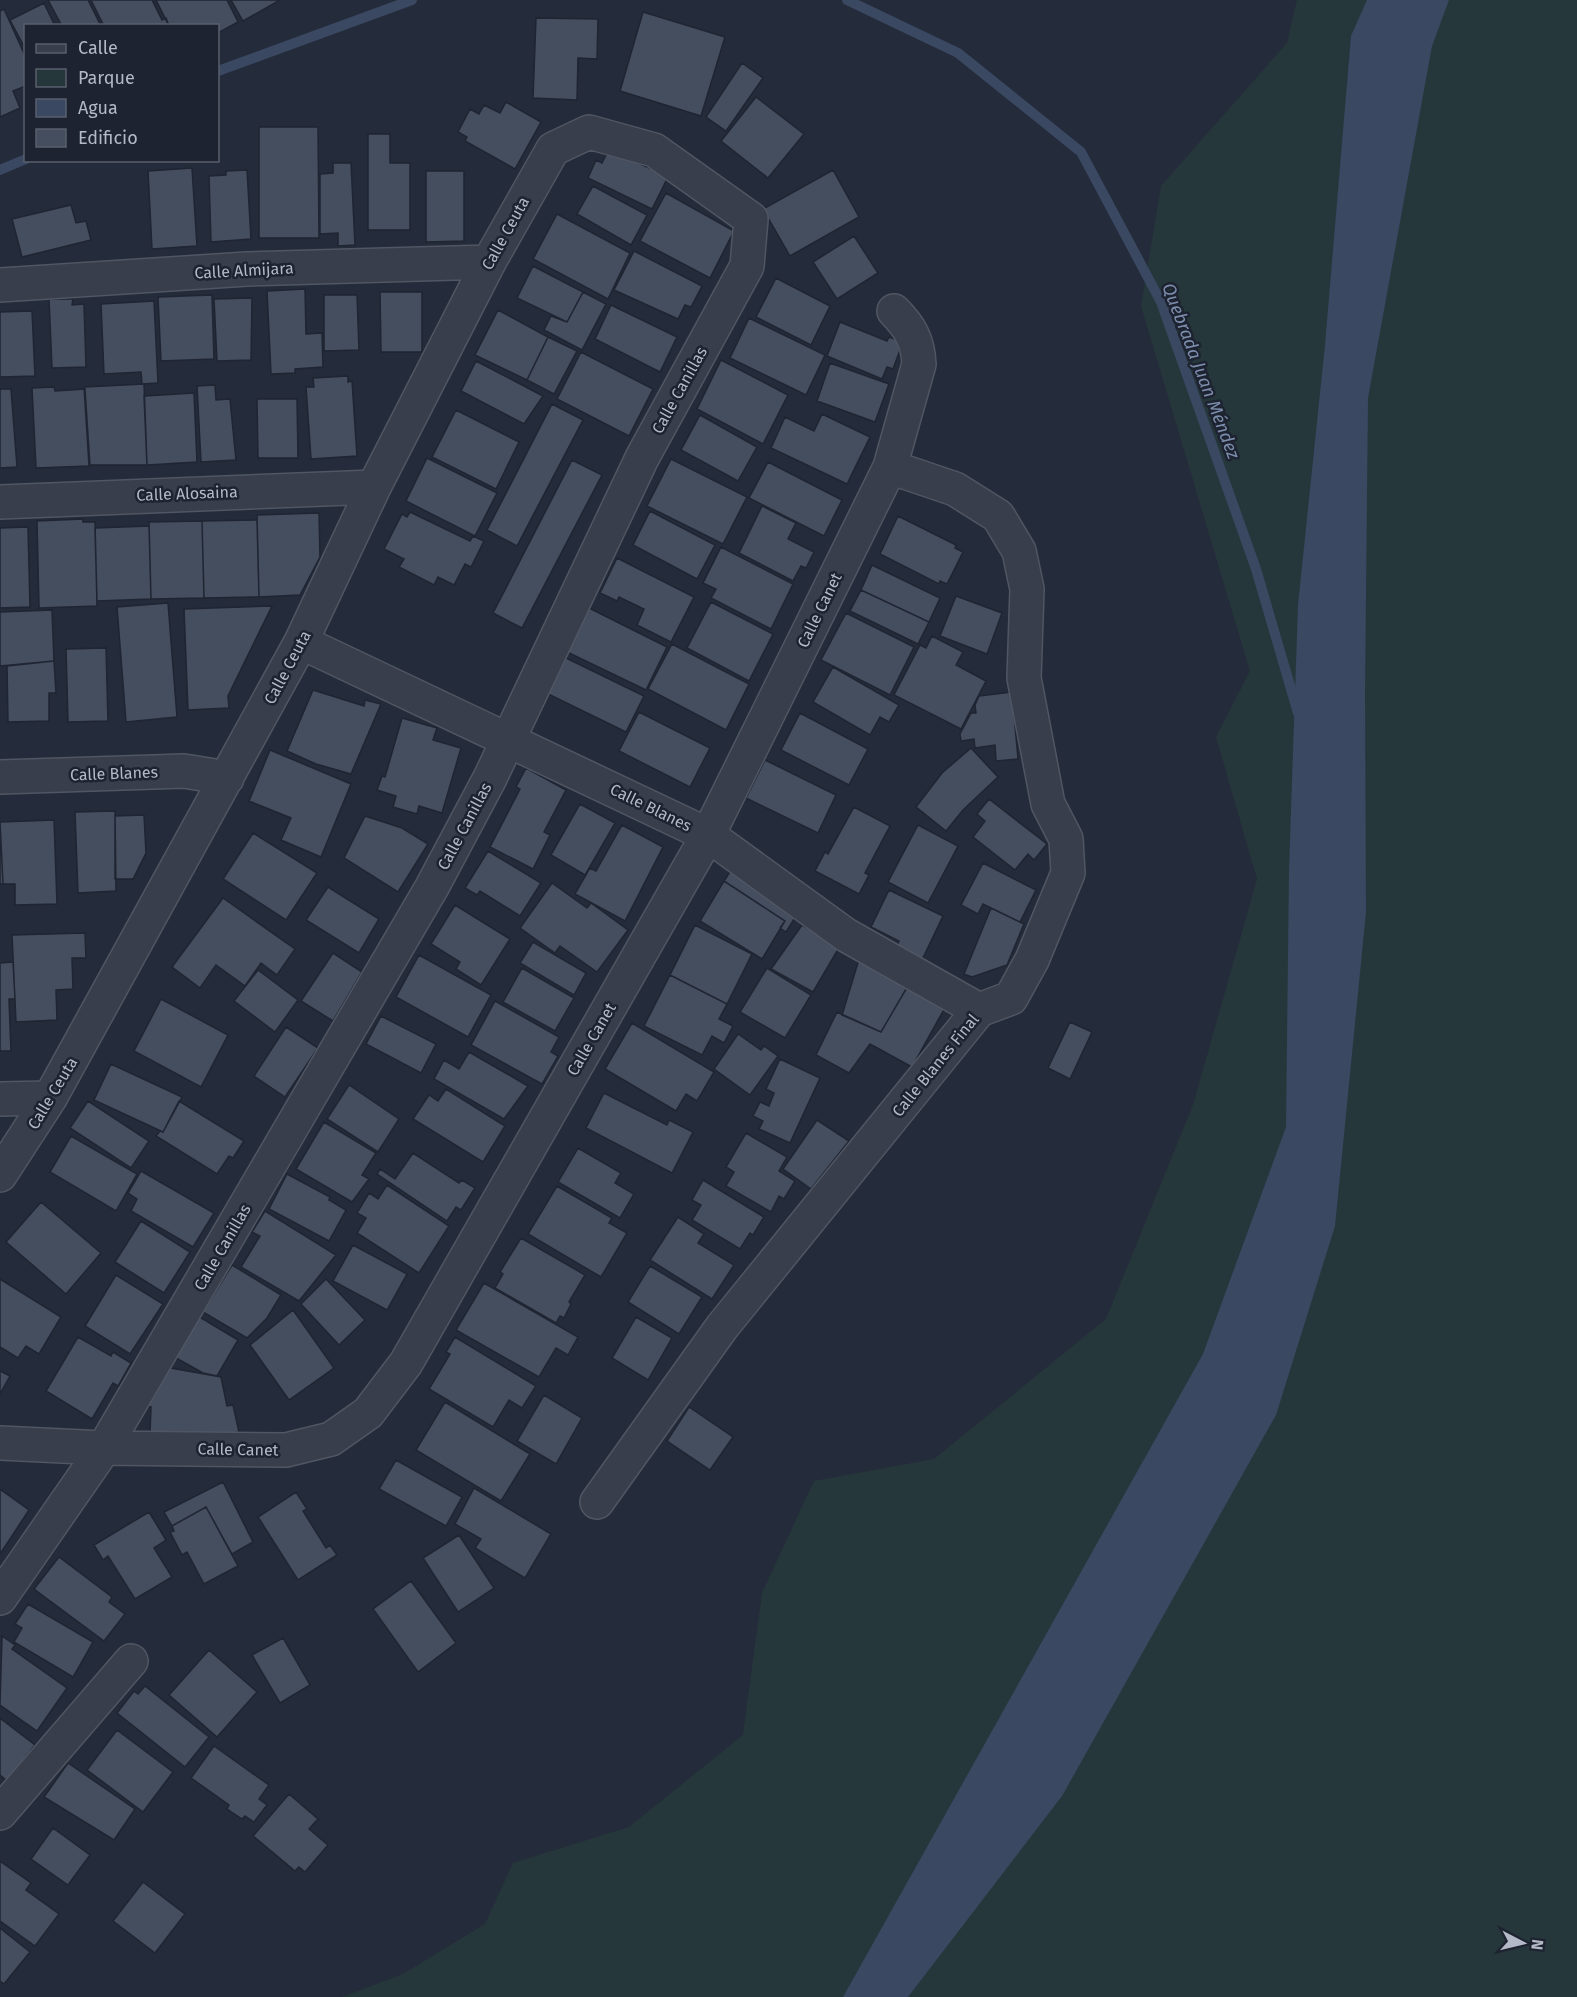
<svg xmlns="http://www.w3.org/2000/svg" width="1577" height="1997" viewBox="0 0 1577 1997" font-family="'Fira Sans',sans-serif">
<style>
.green{fill:#26373b}
.water{fill:#3a4862}
.lines{fill:none;stroke-linecap:round;stroke-linejoin:round}
.stream{stroke:#3a4862;stroke-width:10}
.building{fill:#454e5e;stroke:#1f2532;stroke-width:1.5}
.minor-casing{stroke:#505663;stroke-width:36}
.minor{stroke:#383e4b;stroke-width:33}
.labels{text-anchor:middle;stroke-width:5;stroke-linejoin:round;paint-order:stroke}
.street-label{font-size:16px;fill:#b3b9c6;stroke:#1d2330}
.water-label{font-size:18px;font-style:italic;fill:#7c8dac;stroke:#1d2330}
</style>
<rect width="100%" height="100%" fill="#242b3a"/>
<path class="green" d="M 1297,0 L 1577,0 L 1577,1997 L 342,1997 L 403,1974 L 485,1924 L 513,1863 L 629,1827 L 743,1735 L 762,1593 L 814,1481 L 934,1459 L 1106,1319 L 1193,1105 L 1257,879 L 1216,737 L 1250,671 L 1141,306 L 1161,186 L 1287,43 Z"/>
<path class="water" d="M 1367,0 L 1449,0 L 1432,46 L 1368,398 L 1365,692 L 1366,912 L 1335,1226 L 1276,1415 L 1062,1796 L 908,1997 L 843,1997 L 1203,1354 L 1286,1127 L 1289,870 L 1298,605 L 1325,345 L 1351,36 Z"/>
<g class="lines">
<path class="stream" d="M 847,0 L 958,53 L 1081,152 L 1161,302 L 1256,569 L 1298,713
M 218,71 L 412,0
M 0,170 L 26,159"/>
</g>
<path class="building" d="M 48,0 L 88,0 L 101,26 L 62,26 Z
M 91,0 L 152,0 L 162,20 L 166,18 L 169,26 L 104,26 Z
M 156,0 L 227,0 L 238,22 L 218,33 L 218,26 L 169,26 Z
M 231,0 L 280,0 L 243,21 Z
M 44,3 L 55,26 L 26,26 L 26,50 L 10,20 Z
M 4,9 L 26,58 L 26,86 L 13,91 L 20,108 L 0,117 L 0,11 Z
M 643,12 L 725,37 L 701,116 L 620,91 Z
M 536,18 L 598,19 L 597,59 L 578,58 L 577,100 L 533,98 Z
M 742,63 L 763,78 L 726,131 L 706,117 Z
M 756,97 L 804,134 L 768,178 L 721,141 Z
M 506,102 L 541,122 L 515,169 L 465,141 L 467,137 L 458,132 L 470,109 L 479,114 L 484,105 L 500,113 Z
M 259,127 L 318,127 L 319,238 L 259,238 Z
M 368,134 L 390,134 L 390,163 L 410,163 L 410,230 L 368,230 Z
M 609,149 L 668,177 L 652,209 L 588,178 L 596,160 L 602,163 Z
M 333,163 L 351,163 L 355,245 L 338,246 L 338,233 L 320,234 L 320,174 L 333,173 Z
M 192,168 L 197,246 L 152,249 L 148,171 Z
M 247,170 L 251,239 L 211,242 L 209,176 L 226,175 L 226,171 Z
M 833,170 L 859,217 L 790,256 L 763,209 Z
M 426,171 L 464,171 L 464,241 L 426,242 Z
M 593,186 L 647,215 L 631,245 L 577,214 Z
M 666,193 L 734,231 L 710,278 L 640,241 Z
M 71,205 L 76,223 L 86,221 L 91,240 L 22,257 L 12,219 Z
M 557,214 L 630,253 L 608,299 L 533,259 Z
M 854,236 L 878,273 L 837,299 L 813,262 Z
M 634,251 L 702,286 L 691,307 L 685,305 L 678,319 L 614,290 Z
M 533,266 L 583,292 L 567,322 L 517,298 Z
M 776,278 L 830,306 L 811,345 L 756,317 Z
M 305,289 L 306,334 L 322,333 L 323,367 L 295,369 L 295,373 L 271,374 L 267,291 Z
M 380,292 L 422,292 L 422,352 L 381,352 Z
M 583,292 L 606,304 L 582,350 L 544,330 L 551,316 L 567,322 Z
M 212,295 L 214,359 L 161,361 L 158,297 Z
M 324,295 L 357,295 L 359,350 L 324,351 Z
M 252,298 L 251,360 L 217,361 L 214,299 Z
M 49,299 L 73,299 L 72,305 L 84,304 L 86,367 L 52,368 Z
M 154,301 L 158,383 L 142,384 L 141,372 L 104,374 L 101,304 Z
M 611,305 L 677,337 L 660,372 L 595,339 Z
M 498,310 L 548,337 L 527,380 L 475,355 Z
M 32,311 L 35,376 L 0,377 L 0,312 Z
M 749,318 L 825,355 L 806,395 L 730,358 Z
M 840,322 L 887,341 L 889,337 L 903,342 L 893,369 L 887,367 L 882,379 L 827,356 Z
M 548,337 L 577,351 L 554,394 L 527,380 Z
M 581,352 L 653,389 L 629,436 L 557,399 Z
M 721,360 L 788,395 L 763,444 L 697,409 Z
M 476,361 L 543,396 L 524,424 L 461,391 Z
M 830,363 L 889,384 L 875,422 L 817,401 Z
M 348,376 L 348,382 L 352,381 L 357,456 L 311,459 L 306,387 L 314,387 L 313,378 Z
M 144,384 L 147,465 L 89,465 L 84,387 Z
M 215,385 L 216,400 L 230,399 L 236,460 L 201,462 L 197,386 Z
M 54,387 L 55,391 L 85,389 L 90,466 L 36,468 L 32,388 Z
M 0,389 L 11,389 L 17,467 L 0,468 Z
M 194,393 L 197,462 L 147,465 L 144,396 Z
M 257,399 L 297,399 L 298,458 L 258,458 Z
M 552,404 L 583,420 L 517,546 L 487,530 Z
M 456,410 L 519,442 L 496,489 L 432,457 Z
M 822,414 L 870,437 L 847,484 L 771,448 L 785,417 L 814,431 Z
M 700,415 L 757,447 L 738,481 L 681,450 Z
M 427,458 L 497,493 L 475,536 L 406,501 Z
M 671,459 L 747,497 L 723,544 L 647,506 Z
M 572,460 L 602,475 L 522,628 L 493,613 Z
M 768,462 L 842,500 L 824,536 L 749,498 Z
M 762,506 L 796,523 L 788,539 L 814,552 L 806,568 L 801,566 L 793,581 L 739,553 Z
M 650,511 L 715,545 L 697,579 L 633,545 Z
M 410,512 L 470,541 L 473,536 L 484,541 L 471,567 L 465,564 L 454,585 L 438,577 L 434,585 L 399,567 L 404,559 L 384,549 L 402,514 L 407,517 Z
M 319,513 L 320,557 L 300,595 L 259,597 L 257,515 Z
M 898,516 L 956,545 L 955,548 L 963,552 L 947,584 L 940,581 L 939,584 L 880,554 Z
M 83,519 L 83,522 L 95,522 L 97,606 L 39,608 L 37,521 Z
M 257,520 L 259,597 L 204,598 L 202,521 Z
M 202,521 L 204,598 L 151,599 L 149,522 Z
M 149,526 L 151,599 L 97,601 L 95,528 Z
M 28,527 L 30,607 L 0,608 L 0,528 Z
M 721,547 L 793,584 L 771,629 L 711,598 L 716,589 L 703,583 Z
M 617,558 L 694,597 L 671,642 L 637,625 L 644,609 L 619,597 L 617,601 L 600,593 Z
M 872,565 L 940,598 L 929,622 L 861,590 Z
M 861,590 L 929,622 L 918,644 L 850,611 Z
M 956,596 L 1002,613 L 987,654 L 940,636 Z
M 711,602 L 773,634 L 749,681 L 687,648 Z
M 168,603 L 177,717 L 126,722 L 117,607 Z
M 272,606 L 228,696 L 229,708 L 188,710 L 184,609 Z
M 587,607 L 667,647 L 646,690 L 565,651 Z
M 52,610 L 54,661 L 0,666 L 0,612 Z
M 846,613 L 914,647 L 890,695 L 821,660 Z
M 932,636 L 963,652 L 956,665 L 986,681 L 961,729 L 894,695 L 920,645 L 926,648 Z
M 672,644 L 749,684 L 726,730 L 648,689 Z
M 106,648 L 108,721 L 68,722 L 66,649 Z
M 562,656 L 644,696 L 626,732 L 544,692 Z
M 54,661 L 56,693 L 49,693 L 49,721 L 8,722 L 7,666 Z
M 833,667 L 899,705 L 889,722 L 880,717 L 870,735 L 813,702 Z
M 313,690 L 364,706 L 365,700 L 381,704 L 351,774 L 316,764 L 287,751 Z
M 1012,692 L 1018,759 L 996,761 L 995,745 L 975,748 L 974,739 L 961,741 L 960,734 L 971,713 L 976,713 L 975,705 L 979,696 Z
M 639,712 L 710,748 L 690,787 L 619,751 Z
M 800,713 L 868,749 L 849,785 L 781,750 Z
M 402,718 L 437,728 L 433,740 L 461,748 L 442,813 L 419,806 L 417,814 L 393,807 L 396,796 L 377,790 L 382,776 L 385,777 Z
M 971,748 L 998,777 L 963,810 L 946,831 L 916,807 L 942,773 Z
M 270,750 L 351,784 L 321,857 L 281,840 L 291,818 L 249,801 Z
M 765,760 L 836,795 L 818,833 L 746,798 Z
M 526,768 L 566,790 L 544,832 L 550,835 L 533,869 L 490,847 L 520,789 L 516,787 Z
M 989,799 L 1047,844 L 1034,860 L 1028,854 L 1015,870 L 973,837 L 985,821 L 977,814 Z
M 580,804 L 615,823 L 585,875 L 551,855 Z
M 854,807 L 890,826 L 865,873 L 869,875 L 859,894 L 815,871 L 825,852 L 828,854 Z
M 115,811 L 116,891 L 78,893 L 75,812 Z
M 144,815 L 146,853 L 133,879 L 115,879 L 115,816 Z
M 365,816 L 402,828 L 428,844 L 398,892 L 344,858 Z
M 54,820 L 57,904 L 15,905 L 15,884 L 3,884 L 0,822 Z
M 0,822 L 3,884 L 0,884 Z
M 622,825 L 663,847 L 625,921 L 575,894 L 590,868 L 596,871 Z
M 918,825 L 958,846 L 928,903 L 888,882 Z
M 253,833 L 317,873 L 286,920 L 223,879 Z
M 488,851 L 541,883 L 520,916 L 480,891 L 477,895 L 465,888 Z
M 983,863 L 1036,890 L 1020,922 L 983,904 L 978,914 L 961,905 Z
M 733,867 L 801,908 L 786,932 L 780,928 L 785,921 L 724,881 Z
M 724,881 L 785,921 L 762,959 L 700,921 Z
M 552,883 L 587,908 L 591,903 L 628,930 L 597,972 L 560,946 L 555,953 L 520,928 Z
M 328,887 L 379,919 L 359,953 L 306,920 Z
M 889,890 L 943,916 L 920,964 L 894,951 L 899,941 L 871,927 Z
M 223,898 L 295,949 L 277,975 L 261,963 L 245,986 L 216,965 L 200,988 L 172,967 Z
M 455,905 L 510,939 L 481,985 L 456,969 L 460,962 L 431,944 Z
M 991,908 L 1024,924 L 1007,965 L 972,977 L 964,974 Z
M 695,925 L 752,954 L 727,1004 L 670,975 Z
M 802,925 L 840,946 L 813,992 L 771,969 Z
M 85,933 L 86,958 L 72,958 L 73,989 L 56,990 L 57,1020 L 16,1022 L 12,935 Z
M 533,942 L 586,973 L 574,995 L 520,963 Z
M 333,953 L 362,972 L 333,1021 L 301,1001 Z
M 419,955 L 491,995 L 468,1037 L 396,997 Z
M 860,956 L 909,984 L 881,1032 L 842,1015 Z
M 13,962 L 15,999 L 9,999 L 11,1051 L 0,1051 L 0,963 Z
M 522,968 L 574,998 L 555,1031 L 503,1002 Z
M 767,968 L 811,995 L 785,1038 L 740,1012 Z
M 258,970 L 298,1000 L 275,1032 L 234,1001 Z
M 670,975 L 727,1004 L 719,1019 L 733,1026 L 724,1043 L 712,1036 L 702,1055 L 644,1026 Z
M 909,984 L 947,1004 L 912,1067 L 870,1044 L 849,1073 L 816,1055 L 837,1012 L 881,1032 Z
M 161,999 L 228,1035 L 201,1087 L 134,1051 Z
M 495,1001 L 559,1037 L 551,1052 L 558,1056 L 542,1084 L 471,1045 Z
M 381,1016 L 436,1044 L 421,1073 L 366,1044 Z
M 1070,1022 L 1092,1032 L 1070,1079 L 1048,1068 Z
M 632,1023 L 714,1072 L 697,1101 L 686,1094 L 676,1111 L 605,1069 Z
M 286,1027 L 318,1048 L 285,1097 L 254,1076 Z
M 738,1034 L 761,1050 L 764,1046 L 778,1056 L 750,1095 L 714,1069 Z
M 469,1052 L 528,1086 L 504,1119 L 434,1079 L 444,1060 L 459,1069 Z
M 780,1059 L 820,1078 L 790,1143 L 759,1129 L 763,1121 L 753,1116 L 760,1102 L 769,1106 L 774,1093 L 766,1089 Z
M 111,1064 L 182,1097 L 163,1132 L 94,1100 Z
M 349,1085 L 399,1119 L 378,1152 L 327,1119 Z
M 446,1089 L 505,1126 L 483,1162 L 413,1119 L 429,1095 L 438,1101 Z
M 604,1093 L 667,1125 L 669,1120 L 693,1132 L 672,1173 L 586,1128 Z
M 88,1101 L 149,1141 L 131,1168 L 70,1128 Z
M 179,1101 L 244,1141 L 233,1158 L 229,1156 L 217,1174 L 156,1136 L 160,1131 L 163,1132 Z
M 817,1120 L 849,1141 L 811,1189 L 783,1169 Z
M 324,1122 L 376,1153 L 362,1175 L 369,1179 L 352,1202 L 296,1169 Z
M 746,1133 L 787,1157 L 779,1171 L 795,1181 L 784,1199 L 779,1196 L 771,1212 L 726,1186 L 734,1172 L 726,1167 Z
M 71,1136 L 137,1174 L 116,1211 L 50,1172 Z
M 578,1148 L 621,1173 L 615,1183 L 634,1194 L 620,1218 L 558,1182 Z
M 413,1153 L 459,1183 L 462,1180 L 475,1188 L 461,1210 L 456,1207 L 447,1221 L 377,1174 L 380,1169 L 395,1179 Z
M 141,1171 L 214,1213 L 193,1247 L 131,1211 L 137,1199 L 128,1193 Z
M 287,1174 L 330,1197 L 329,1200 L 346,1210 L 329,1241 L 269,1209 Z
M 703,1180 L 764,1217 L 753,1235 L 750,1233 L 740,1249 L 692,1220 L 701,1205 L 692,1200 Z
M 387,1185 L 449,1226 L 419,1273 L 357,1233 L 366,1218 L 357,1213 L 369,1193 L 378,1199 Z
M 557,1186 L 612,1218 L 609,1223 L 627,1233 L 601,1277 L 528,1234 Z
M 41,1202 L 101,1253 L 66,1294 L 6,1242 Z
M 265,1211 L 336,1255 L 299,1301 L 241,1267 L 260,1236 L 252,1232 Z
M 678,1217 L 704,1234 L 698,1243 L 734,1265 L 712,1299 L 650,1260 Z
M 141,1221 L 190,1252 L 164,1293 L 115,1262 Z
M 521,1238 L 585,1275 L 569,1302 L 571,1304 L 564,1318 L 560,1316 L 556,1323 L 495,1288 L 503,1274 L 500,1272 Z
M 353,1245 L 407,1274 L 387,1310 L 333,1281 Z
M 232,1265 L 281,1295 L 267,1318 L 247,1338 L 203,1312 Z
M 650,1266 L 702,1297 L 679,1334 L 628,1302 Z
M 116,1275 L 163,1304 L 130,1354 L 85,1326 Z
M 0,1279 L 61,1317 L 39,1354 L 26,1346 L 18,1358 L 0,1347 Z
M 326,1279 L 365,1320 L 339,1345 L 301,1304 Z
M 484,1283 L 578,1337 L 568,1355 L 556,1348 L 539,1377 L 456,1330 Z
M 293,1310 L 334,1368 L 289,1400 L 250,1345 Z
M 198,1316 L 238,1340 L 217,1376 L 203,1373 L 176,1358 Z
M 636,1317 L 672,1338 L 648,1380 L 612,1358 Z
M 78,1337 L 111,1356 L 113,1352 L 131,1363 L 118,1386 L 113,1383 L 92,1419 L 46,1391 Z
M 455,1337 L 536,1386 L 522,1408 L 509,1400 L 493,1427 L 429,1389 L 450,1354 L 446,1352 Z
M 165,1367 L 221,1377 L 227,1406 L 233,1405 L 239,1432 L 223,1435 L 150,1433 L 151,1407 L 145,1406 Z
M 0,1371 L 10,1376 L 0,1394 Z
M 544,1395 L 582,1418 L 556,1464 L 517,1441 Z
M 445,1402 L 530,1454 L 501,1501 L 416,1450 Z
M 689,1407 L 733,1437 L 710,1470 L 667,1441 Z
M 396,1460 L 462,1497 L 446,1526 L 379,1489 Z
M 223,1482 L 253,1542 L 232,1554 L 206,1507 L 172,1526 L 164,1512 Z
M 474,1488 L 551,1534 L 525,1578 L 475,1548 L 481,1539 L 455,1524 Z
M 0,1489 L 29,1510 L 0,1554 Z
M 296,1492 L 307,1509 L 303,1511 L 326,1548 L 330,1545 L 337,1555 L 298,1580 L 258,1517 Z
M 206,1507 L 238,1566 L 204,1584 L 187,1552 L 182,1555 L 170,1532 L 174,1531 L 172,1526 Z
M 149,1512 L 166,1540 L 154,1548 L 172,1577 L 135,1599 L 108,1556 L 103,1560 L 94,1545 Z
M 459,1535 L 494,1588 L 458,1612 L 423,1558 Z
M 59,1557 L 112,1597 L 109,1602 L 125,1614 L 104,1641 L 34,1589 Z
M 411,1581 L 456,1643 L 418,1672 L 373,1609 Z
M 28,1604 L 93,1642 L 73,1677 L 14,1642 L 22,1628 L 15,1624 Z
M 2,1636 L 15,1645 L 12,1649 L 67,1688 L 37,1731 L 0,1705 Z
M 283,1638 L 310,1685 L 280,1703 L 252,1655 Z
M 209,1650 L 257,1692 L 217,1737 L 169,1695 Z
M 145,1686 L 209,1737 L 185,1767 L 117,1713 L 134,1691 L 138,1694 Z
M 0,1718 L 35,1745 L 7,1781 L 0,1775 Z
M 117,1730 L 173,1772 L 143,1812 L 87,1770 Z
M 214,1746 L 269,1785 L 259,1799 L 267,1805 L 254,1822 L 245,1816 L 242,1819 L 227,1809 L 229,1805 L 191,1778 Z
M 68,1763 L 135,1809 L 114,1840 L 44,1797 Z
M 289,1794 L 318,1819 L 309,1829 L 328,1845 L 305,1872 L 299,1867 L 295,1871 L 253,1836 Z
M 53,1828 L 90,1855 L 68,1885 L 31,1859 Z
M 0,1861 L 31,1883 L 26,1890 L 59,1914 L 35,1946 L 0,1921 Z
M 143,1882 L 185,1914 L 155,1953 L 113,1921 Z
M 0,1928 L 30,1952 L 4,1984 L 0,1981 Z"/>
<g class="lines">
<g class="minor-casing">
<path id="minor" d="M 0,285 L 247,269 L 489,262
M 0,502 L 374,487
M 301,642 L 708,835 L 846,935 L 979,1010
M 0,777 L 184,771 L 227,778
M 0,1099 L 50,1098
M 0,1175 L 50,1098 L 301,642 L 374,487 L 489,262 L 553,149 L 589,132 L 654,150 L 751,219 L 747,266 L 642,458 L 490,778 L 432,887 L 104,1448 L 0,1598
M 0,1443 L 104,1448 L 286,1450 L 331,1439 L 368,1413 L 406,1363 L 708,835 L 890,467 L 919,364 C 918,341 910,327 894,311
M 597,1502 L 722,1327 L 979,1010 L 1011,998 L 1032,960 L 1068,873 L 1066,839 L 1048,804 L 1024,678 L 1027,589 L 1019,551 L 998,516 L 955,489 L 890,467
M 0,1813 L 131,1661"/>
</g>
<use href="#minor" class="minor"/>
</g>
<g class="labels">
<g class="street-label">
<text transform="translate(505 233) rotate(-61)" y="6">Calle Ceuta</text>
<text transform="translate(244 270) rotate(-3)" y="6">Calle Almijara</text>
<text transform="translate(679 390) rotate(-61)" y="6">Calle Canillas</text>
<text transform="translate(187 493) rotate(-2)" y="6">Calle Alosaina</text>
<text transform="translate(819 610) rotate(-64)" y="6">Calle Canet</text>
<text transform="translate(287 667) rotate(-62)" y="6">Calle Ceuta</text>
<text transform="translate(114 773) rotate(-2)" y="6">Calle Blanes</text>
<text transform="translate(651 807) rotate(26)" y="6">Calle Blanes</text>
<text transform="translate(464 826) rotate(-62)" y="6">Calle Canillas</text>
<text transform="translate(591 1039) rotate(-60)" y="6">Calle Canet</text>
<text transform="translate(935 1065) rotate(-51)" y="6">Calle Blanes Final</text>
<text transform="translate(52 1093) rotate(-59)" y="6">Calle Ceuta</text>
<text transform="translate(222 1247) rotate(-60)" y="6">Calle Canillas</text>
<text transform="translate(238 1449) rotate(1)" y="6">Calle Canet</text>
</g>
<g class="water-label">
<text transform="translate(1201 371) rotate(69)" y="6">Quebrada Juan Méndez</text>
</g>
</g>
<rect x="24" y="24" width="195" height="138" fill="#1d2330" stroke="#595f6c" stroke-width="1.5"/>
<rect x="36" y="44" width="30" height="9" fill="#383e4b" stroke="#595f6c" stroke-width="1.5"/>
<text x="78" y="54" font-size="18" fill="#b3b9c6">Calle</text>
<rect x="36" y="69" width="30" height="18" fill="#26373b" stroke="#595f6c" stroke-width="1.5"/>
<text x="78" y="84" font-size="18" fill="#b3b9c6">Parque</text>
<rect x="36" y="99" width="30" height="18" fill="#3a4862" stroke="#595f6c" stroke-width="1.5"/>
<text x="78" y="114" font-size="18" fill="#b3b9c6">Agua</text>
<rect x="36" y="129" width="30" height="18" fill="#454e5e" stroke="#595f6c" stroke-width="1.5"/>
<text x="78" y="144" font-size="18" fill="#b3b9c6">Edificio</text>
<g transform="translate(1523 1943) rotate(97)" stroke="#1d2330" stroke-width="4.5" paint-order="stroke">
<path d="M0-4.5L10 22L0 15L-10 22Z" fill="#b3b9c6"/>
<text y="-9" font-size="16" font-weight="bold" text-anchor="middle" fill="#b3b9c6">N</text>
</g>
</svg>
